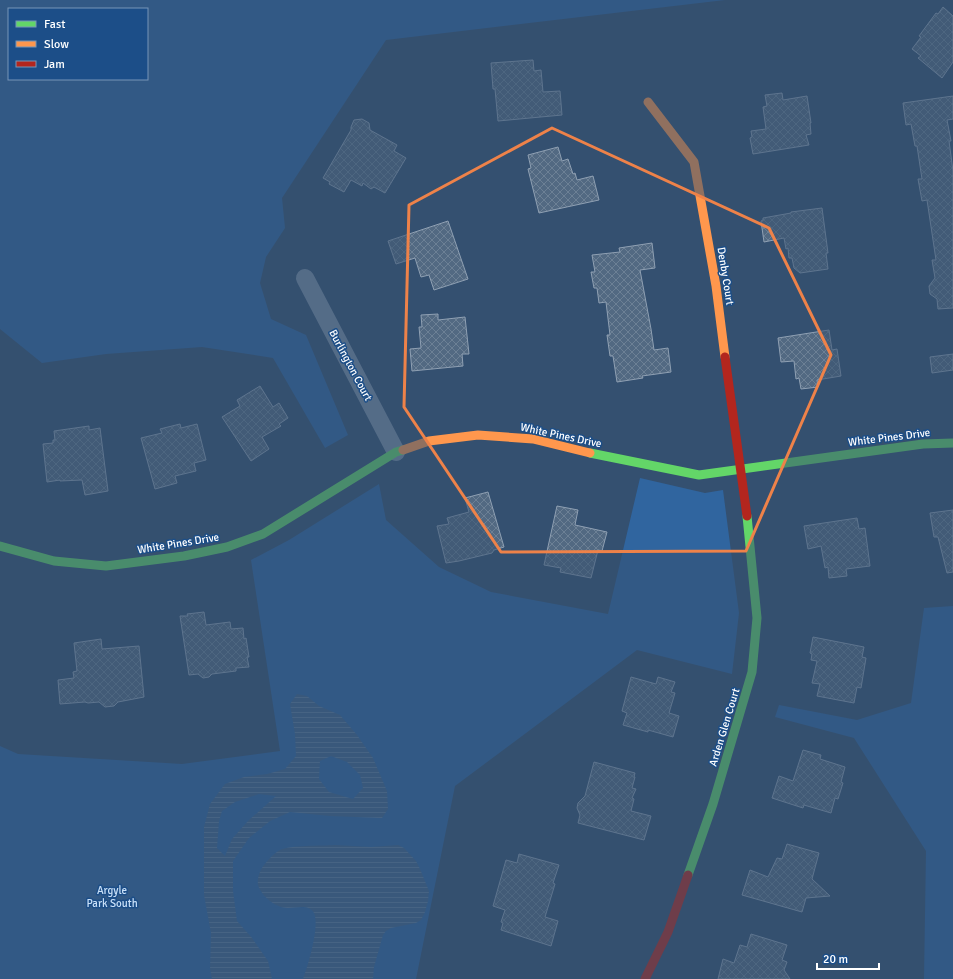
<svg xmlns="http://www.w3.org/2000/svg" width="953" height="979" viewBox="0 0 953 979" font-family="Signika,sans-serif">
<style>
.park{fill:#30659f;fill-rule:evenodd}
.water{fill:url(#water-rules);fill-rule:evenodd}
.building{fill:url(#building-cross-hatch);stroke:#8fa0b3}
.lines{fill:none;stroke-linecap:round;stroke-linejoin:round}
.street{stroke:#7b8fa5;stroke-width:18}
.fast{stroke:#63d668;stroke-width:9}
.slow{stroke:#ff974d;stroke-width:9}
.jam{stroke:#b3261e;stroke-width:9}
.marked{fill:none;stroke:#ee8249;stroke-width:3;stroke-linejoin:round}
.labels{text-anchor:middle;stroke-width:3;stroke-linejoin:round;paint-order:stroke}
.street-label{font-size:11px;fill:#fff;stroke:#1c4e88}
.park-label{font-size:11px;fill:#cae1f9;stroke:#1c4e88}
</style>
<defs>
<pattern id="water-rules" width="6" height="5" patternUnits="userSpaceOnUse"><rect width="6" height="5" fill="#3e628a"/><path d="M0 2.5h6" fill="none" stroke="#5b7a9c"/></pattern>
<pattern id="building-cross-hatch" width="8" height="8" patternUnits="userSpaceOnUse"><rect width="8" height="8" fill="#526982"/><path d="M0 0l8 8M0 8l8-8" fill="none" stroke="#6c8095"/></pattern>
</defs>
<rect width="100%" height="100%" fill="#345070"/>
<path class="park" d="M 0,0 L 725,0 L 386,40 L 282,198 L 285,228 L 266,257 L 260,283 L 271,319 L 306,335 L 348,435 L 325,448 L 273,358 L 202,347 L 106,354 L 42,363 L 0,329 ZM 9,9 L 147,9 L 147,79 L 9,79 Z
M 640,478 L 705,493 L 723,490 L 739,613 L 732,674 L 637,650 L 455,786 L 416,979 L 0,979 L 0,746 L 18,754 L 182,764 L 280,751 L 251,560 L 289,540 L 379,484 L 386,520 L 439,567 L 491,592 L 608,614 Z
M 953,606 L 953,979 L 924,979 L 926,851 L 854,738 L 775,717 L 779,705 L 857,720 L 911,703 L 924,608 Z"/>
<path class="water" d="M 297,694 L 307,696 L 319,706 L 340,715 L 357,735 L 373,758 L 387,791 L 388,809 L 382,818 L 330,816 L 290,812 L 270,821 L 249,838 L 233,861 L 233,891 L 237,921 L 252,938 L 268,961 L 272,979 L 212,979 L 210,969 L 211,933 L 204,895 L 204,827 L 210,804 L 225,784 L 244,777 L 267,774 L 285,769 L 296,756 L 295,734 L 290,704 ZM 331,756 L 347,762 L 360,775 L 363,788 L 353,799 L 329,792 L 319,779 L 320,761 ZM 259,794 L 276,796 L 248,821 L 232,839 L 225,856 L 217,848 L 219,821 L 222,811 L 235,802 Z
M 335,845 L 371,847 L 398,845 L 404,848 L 416,861 L 420,869 L 429,891 L 428,901 L 425,912 L 421,920 L 416,923 L 391,928 L 386,931 L 383,935 L 374,967 L 373,979 L 303,979 C 308,966 320,926 314,913 C 309,904 297,908 288,908 C 276,908 262,897 258,885 C 257,878 260,870 264,865 C 269,859 273,854 280,850 C 290,845 322,846 335,845 Z"/>
<path class="building" d="M 943,7 L 953,16 L 953,62 L 942,78 L 918,58 L 921,56 L 912,49 L 921,37 L 919,36 L 936,13 L 938,14 Z
M 533,60 L 534,71 L 541,70 L 543,92 L 560,91 L 562,115 L 498,121 L 495,89 L 493,89 L 491,63 Z
M 782,93 L 783,100 L 807,96 L 811,123 L 810,123 L 811,134 L 806,135 L 809,145 L 753,154 L 750,138 L 752,137 L 751,131 L 766,129 L 763,107 L 767,106 L 765,95 Z
M 953,96 L 953,119 L 947,120 L 951,141 L 949,141 L 953,171 L 953,308 L 938,309 L 937,299 L 930,294 L 929,286 L 935,278 L 932,260 L 936,260 L 927,200 L 922,201 L 918,179 L 922,179 L 917,146 L 915,146 L 911,124 L 906,125 L 903,103 Z
M 362,119 L 369,123 L 370,130 L 397,145 L 394,151 L 406,158 L 385,193 L 374,187 L 371,189 L 363,183 L 362,186 L 351,180 L 344,192 L 329,184 L 330,182 L 323,178 L 351,130 L 351,127 L 354,120 Z
M 558,147 L 562,161 L 568,159 L 573,174 L 575,173 L 577,180 L 593,176 L 599,200 L 539,213 L 528,169 L 531,168 L 528,155 Z
M 822,208 L 828,253 L 826,253 L 828,269 L 800,273 L 794,268 L 792,258 L 789,258 L 788,248 L 786,249 L 784,238 L 764,242 L 761,221 L 763,220 L 763,218 L 791,213 L 791,212 Z
M 448,221 L 468,279 L 434,290 L 429,275 L 421,277 L 415,258 L 396,264 L 388,241 Z
M 652,243 L 655,268 L 640,270 L 651,329 L 654,350 L 668,348 L 671,372 L 642,376 L 643,378 L 617,382 L 613,356 L 610,356 L 607,335 L 610,335 L 606,302 L 599,303 L 597,288 L 594,288 L 591,272 L 595,272 L 592,255 L 620,252 L 619,248 Z
M 438,314 L 438,320 L 465,317 L 469,354 L 462,354 L 463,366 L 412,371 L 410,349 L 421,348 L 419,327 L 422,327 L 421,315 Z
M 829,330 L 832,350 L 837,349 L 841,376 L 817,380 L 818,387 L 801,389 L 799,378 L 796,379 L 794,361 L 781,362 L 778,338 Z
M 953,354 L 953,370 L 932,373 L 930,357 Z
M 260,386 L 273,407 L 279,403 L 288,418 L 279,424 L 281,426 L 262,437 L 269,449 L 251,461 L 222,417 L 240,406 L 237,400 Z
M 180,424 L 181,428 L 197,424 L 206,460 L 194,463 L 196,471 L 175,476 L 177,483 L 155,489 L 141,438 L 162,433 L 160,429 Z
M 89,426 L 89,430 L 100,428 L 108,491 L 85,495 L 82,480 L 60,481 L 60,480 L 47,482 L 43,444 L 53,443 L 53,440 L 55,440 L 54,431 Z
M 488,492 L 504,547 L 494,550 L 492,553 L 459,561 L 446,563 L 437,526 L 449,524 L 447,518 L 469,512 L 465,498 Z
M 557,506 L 578,510 L 575,525 L 607,532 L 602,551 L 598,550 L 591,578 L 560,572 L 561,568 L 544,565 Z
M 953,510 L 953,572 L 947,573 L 938,537 L 934,537 L 930,513 Z
M 857,518 L 859,529 L 865,528 L 870,566 L 846,569 L 847,576 L 829,578 L 828,567 L 825,568 L 821,546 L 808,549 L 804,526 Z
M 204,612 L 206,625 L 230,622 L 231,629 L 243,628 L 244,639 L 246,638 L 249,657 L 247,657 L 249,667 L 236,668 L 236,671 L 212,674 L 209,677 L 203,678 L 198,674 L 189,675 L 180,616 L 188,616 L 187,614 Z
M 813,637 L 864,647 L 862,657 L 866,658 L 861,688 L 857,687 L 854,703 L 817,696 L 820,684 L 812,683 L 817,661 L 811,660 L 812,654 L 810,653 Z
M 101,639 L 102,649 L 139,646 L 144,697 L 118,702 L 114,706 L 105,707 L 99,702 L 88,703 L 85,702 L 60,704 L 58,680 L 74,678 L 73,672 L 77,671 L 74,643 Z
M 631,677 L 656,684 L 658,677 L 675,682 L 671,692 L 675,693 L 669,713 L 679,716 L 673,737 L 648,730 L 648,732 L 623,725 L 627,713 L 622,711 Z
M 803,750 L 821,755 L 820,759 L 845,767 L 841,782 L 843,783 L 838,799 L 835,798 L 831,813 L 804,805 L 803,808 L 772,798 L 779,776 L 793,781 Z
M 594,762 L 635,773 L 634,777 L 635,777 L 632,788 L 636,789 L 632,798 L 634,799 L 631,811 L 651,816 L 644,840 L 578,823 L 580,815 L 577,808 L 578,803 L 585,796 Z
M 787,844 L 819,853 L 812,879 L 830,896 L 806,898 L 802,912 L 742,895 L 750,870 L 768,877 L 777,858 L 782,859 Z
M 519,854 L 559,865 L 553,883 L 555,884 L 545,917 L 558,921 L 551,946 L 501,930 L 503,923 L 501,922 L 505,910 L 493,906 L 506,860 L 517,863 Z
M 751,934 L 787,945 L 782,960 L 787,962 L 784,970 L 790,979 L 718,979 L 723,959 L 734,963 L 740,945 L 747,947 Z"/>
<g class="lines">
<path class="street" d="M 305,278 L 396,452"/>
<path class="fast" d="M 590,453 L 699,475 L 923,444 L 953,443
M 0,546 L 54,561 L 106,566 L 184,556 L 227,547 L 263,534 L 396,452 L 403,450
M 688,875 L 713,804 L 752,672 L 757,618 L 747,516"/>
<path class="slow" d="M 648,102 L 694,162 L 716,286 L 725,357
M 403,450 L 429,441 L 478,435 L 533,439 L 590,453"/>
<path class="jam" d="M 725,357 L 747,516
M 645,979 L 668,932 L 688,875"/>
</g>
<path d="M0 0H953V979H0ZM 552,128 L 769,228 L 831,355 L 746,551 L 501,552 L 404,407 L 409,205 Z" fill="#345070" fill-opacity=".55" fill-rule="evenodd"/>
<path class="marked" d="M 552,128 L 769,228 L 831,355 L 746,551 L 501,552 L 404,407 L 409,205 Z"/>
<g class="labels">
<g class="street-label">
<text transform="translate(726 276) rotate(81)" y="4">Denby Court</text>
<text transform="translate(351 365) rotate(62)" y="4">Burlington Court</text>
<text transform="translate(561 435) rotate(12)" y="4">White Pines Drive</text>
<text transform="translate(889 437) rotate(-7)" y="4">White Pines Drive</text>
<text transform="translate(178 543) rotate(-9)" y="4">White Pines Drive</text>
<text transform="translate(724 727) rotate(-73)" y="4">Arden Glen Court</text>
</g>
<g class="park-label">
<text x="112" y="894">Argyle<tspan x="112" dy="13">Park South</tspan></text>
</g>
</g>
<rect x="8" y="8" width="140" height="72" fill="#1c4e88" stroke="#7795b8"/>
<rect x="16" y="21" width="20" height="6" fill="#63d668" stroke="#7795b8"/>
<text x="44" y="28" font-size="12" fill="#ffffff">Fast</text>
<rect x="16" y="41" width="20" height="6" fill="#ff974d" stroke="#7795b8"/>
<text x="44" y="48" font-size="12" fill="#ffffff">Slow</text>
<rect x="16" y="61" width="20" height="6" fill="#b3261e" stroke="#7795b8"/>
<text x="44" y="68" font-size="12" fill="#ffffff">Jam</text>
<path d="M817 963v6h62v-6" fill="none" stroke="#ffffff" stroke-width="2"/>
<text x="823" y="963" font-size="12" fill="#ffffff" stroke="#1c4e88" stroke-width="3" paint-order="stroke">20 m</text>
</svg>
